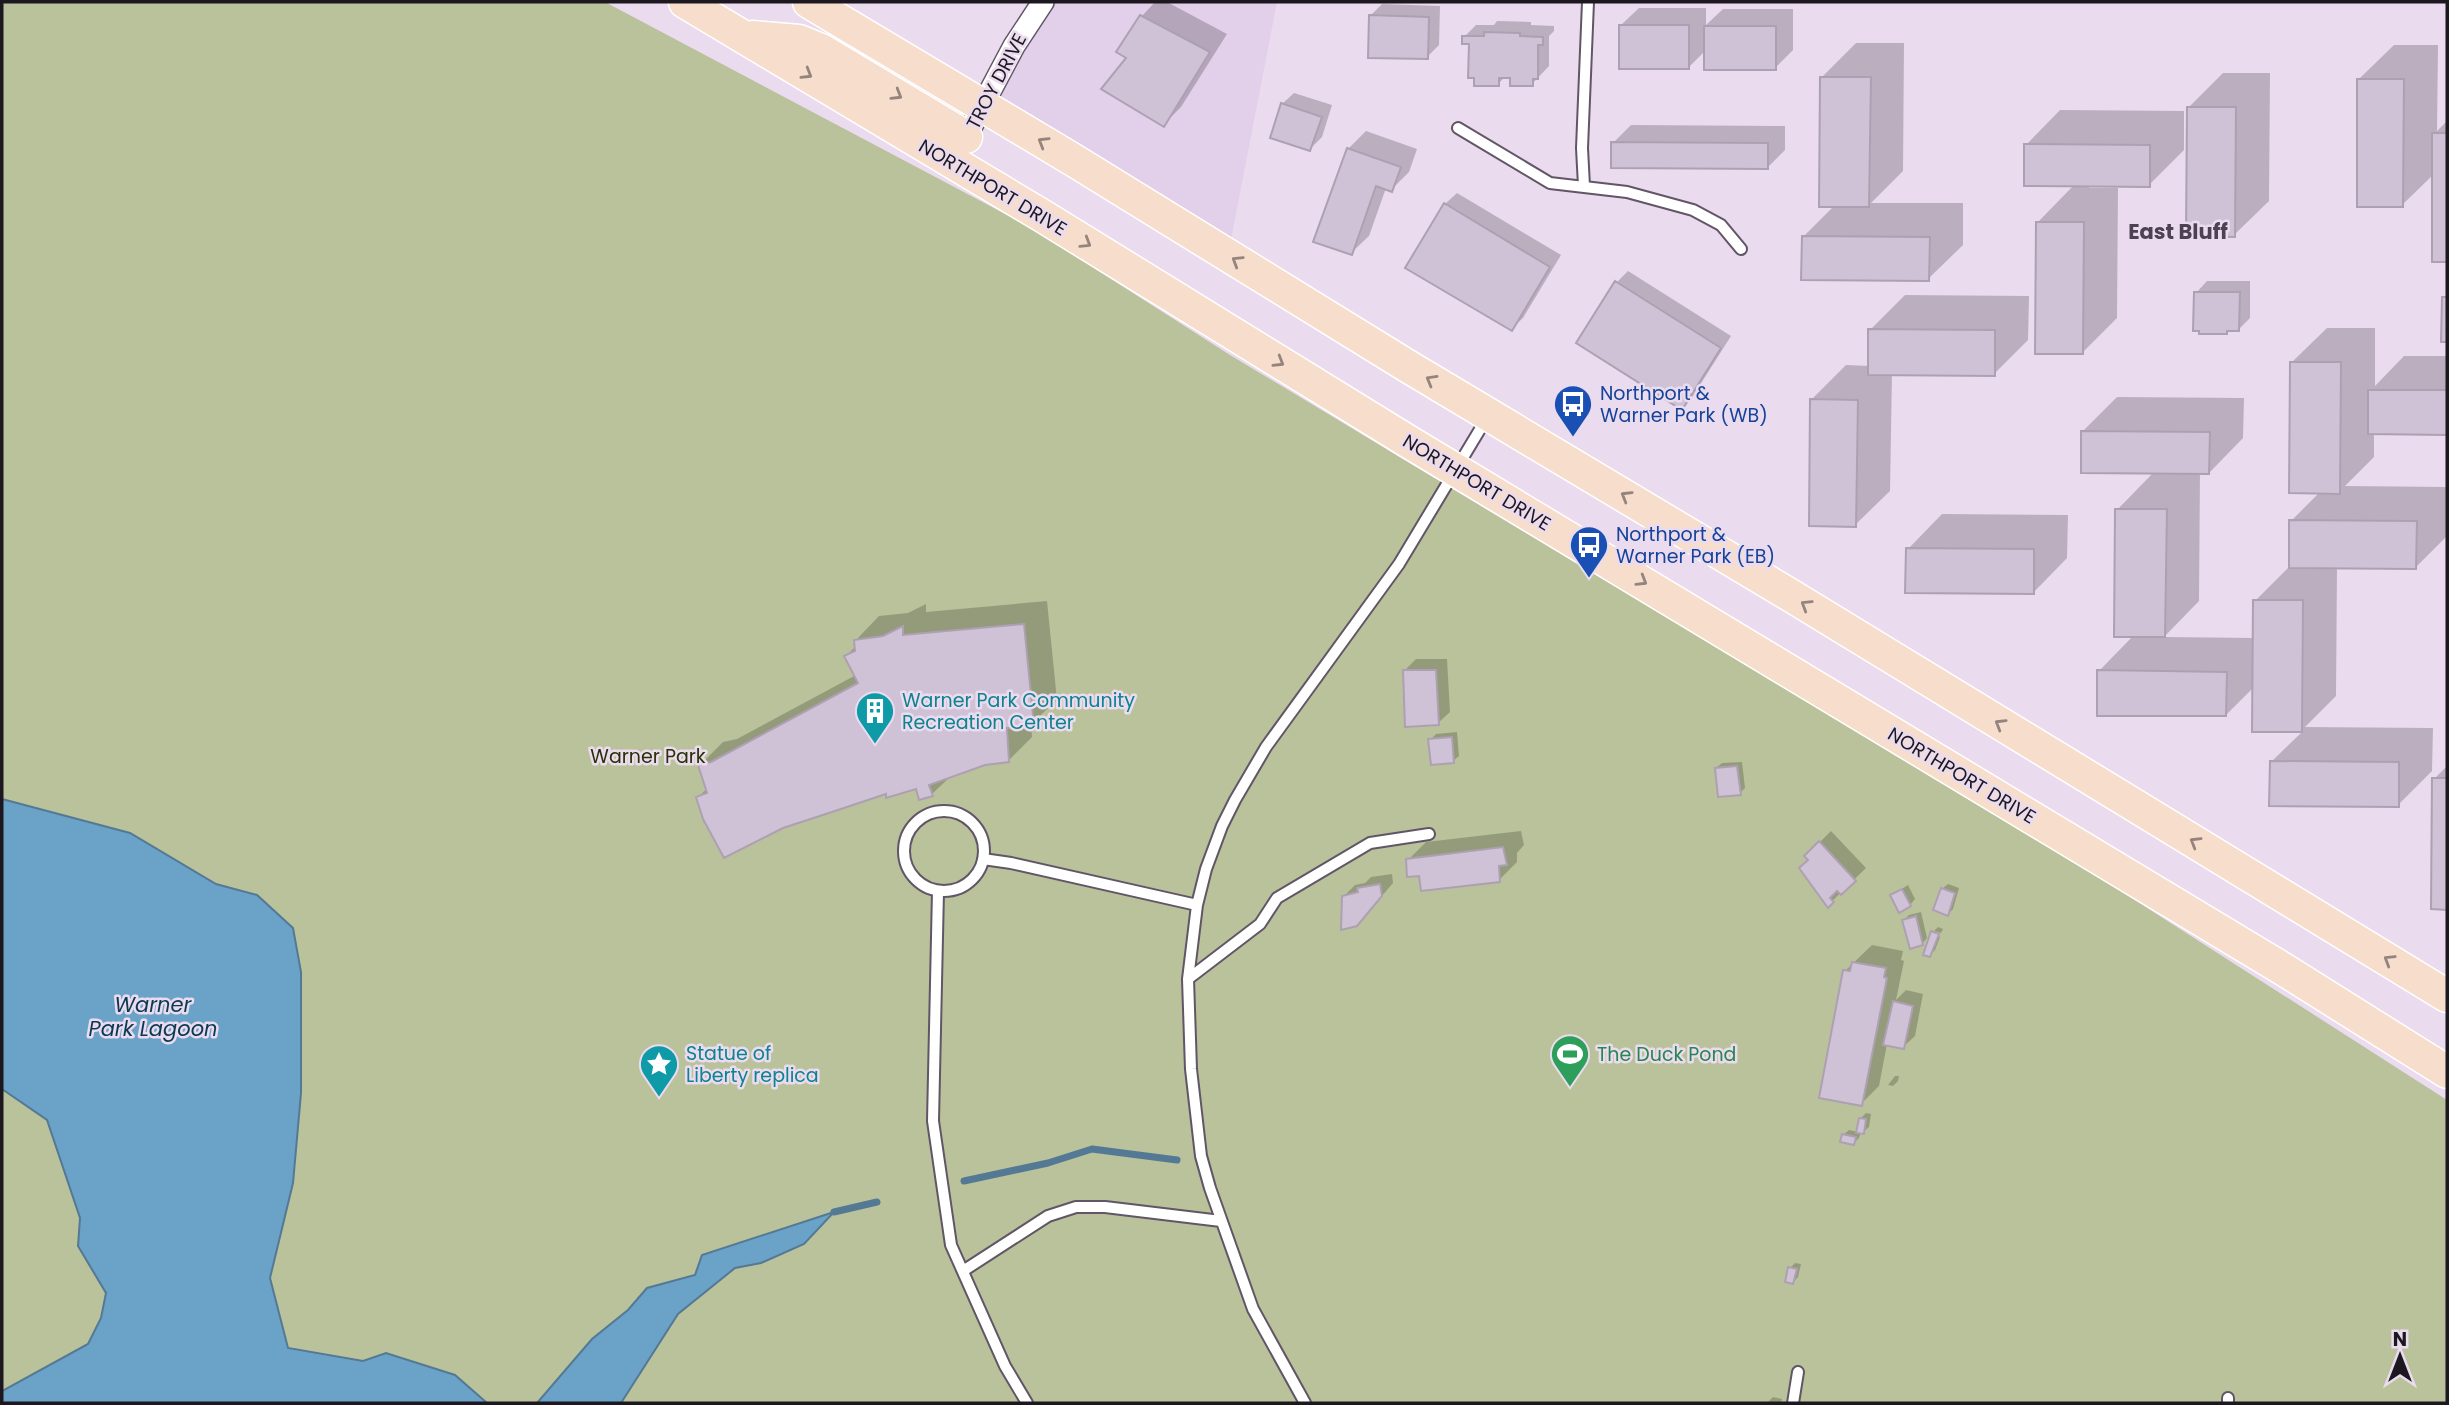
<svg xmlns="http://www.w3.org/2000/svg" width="2449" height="1405" viewBox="0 0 2449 1405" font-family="Poppins,sans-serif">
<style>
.built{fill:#e2cfe9}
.green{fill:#b9c29a}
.water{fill:#6ba2c7;stroke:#547995;stroke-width:2}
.shadow{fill:#0003}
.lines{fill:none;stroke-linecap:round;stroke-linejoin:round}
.stream{stroke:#547995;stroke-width:7}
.building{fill:#d0c2d6;stroke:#aea0b3;stroke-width:2}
.service-casing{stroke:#615566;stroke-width:14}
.minor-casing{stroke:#615566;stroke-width:24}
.primary-casing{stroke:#fff;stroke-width:35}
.service{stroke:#fff;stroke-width:10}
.minor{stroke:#fff;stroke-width:21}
.primary{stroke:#f7ddcb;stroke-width:32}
.oneway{stroke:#95847e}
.labels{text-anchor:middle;stroke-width:5;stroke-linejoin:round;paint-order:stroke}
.street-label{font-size:19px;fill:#1d181f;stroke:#eadbef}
.transit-label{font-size:19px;fill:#164399;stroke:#eadbef;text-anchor:start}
.culture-label{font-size:19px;fill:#0d838f;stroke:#eadbef;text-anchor:start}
.park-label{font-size:19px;fill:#293003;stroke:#eadbef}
.leisure-label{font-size:19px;fill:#27864d;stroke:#eadbef;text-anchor:start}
.neighbourhood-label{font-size:21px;font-weight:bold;fill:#4e4252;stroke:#eadbef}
.water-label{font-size:21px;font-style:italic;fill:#0a3952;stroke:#eadbef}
</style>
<rect width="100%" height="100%" fill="#eadbef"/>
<path class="built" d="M 1043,2 L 1277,2 L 1228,255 L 982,106 Z"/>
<path class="green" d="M 2,2 L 605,2 L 1028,226 L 1230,355 L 2113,886 L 2447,1100 L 2447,1403 L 2,1403 Z"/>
<path class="water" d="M 2,799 L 130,833 L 216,884 L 257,895 L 293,928 L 301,972 L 301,1093 L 293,1183 L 270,1278 L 288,1348 L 363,1361 L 386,1353 L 455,1375 L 487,1403 L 2,1403 L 2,1391 L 88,1344 L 101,1318 L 106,1293 L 78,1246 L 80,1218 L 47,1120 L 2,1089 Z
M 834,1212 L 804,1244 L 761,1263 L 735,1268 L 678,1314 L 621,1403 L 537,1403 L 592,1339 L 628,1310 L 647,1288 L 695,1275 L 702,1255 Z"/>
<path class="shadow" d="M 1155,2 L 1167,2 L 1227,34 L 1181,107 L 1164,124 L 1129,58 L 1119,52 L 1142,16 Z
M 1382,4 L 1440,6 L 1439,45 L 1427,57 L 1370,16 Z
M 1639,8 L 1706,8 L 1706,25 L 1723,9 L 1793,9 L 1793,50 L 1775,68 L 1706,50 L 1689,67 L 1621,25 Z
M 1497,21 L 1531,22 L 1531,25 L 1554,26 L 1554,31 L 1549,36 L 1549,66 L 1532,84 L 1506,76 L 1498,84 L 1471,42 L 1464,37 L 1476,25 L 1494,25 Z
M 1856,43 L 1904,43 L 1903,171 L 1871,203 L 1963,203 L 1963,245 L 1928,279 L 1803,237 L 1835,205 L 1822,77 Z
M 2394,45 L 2438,45 L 2437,131 L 2447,121 L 2447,261 L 2433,261 L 2434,174 L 2402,205 L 2359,79 Z
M 2223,73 L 2270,73 L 2269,201 L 2234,235 L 2188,108 Z
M 1294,93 L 1332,105 L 1322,137 L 1310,149 L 1282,104 Z
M 2060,110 L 2184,111 L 2184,150 L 2149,185 L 2089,185 L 2089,188 L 2118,188 L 2117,318 L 2082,353 L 2038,222 L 2075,184 L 2026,145 Z
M 1631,125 L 1785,126 L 1785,150 L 1767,168 L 1613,143 Z
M 1366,131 L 1417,149 L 1409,172 L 1391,190 L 1386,188 L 1369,236 L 1351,253 L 1348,149 Z
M 1457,193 L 1561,255 L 1523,318 L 1511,329 L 1445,204 Z
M 1628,271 L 1731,336 L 1693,396 L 1681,408 L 1617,282 Z
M 2207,281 L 2250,281 L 2250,318 L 2238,330 L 2229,330 L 2226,332 L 2196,293 Z
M 1905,295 L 2029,296 L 2028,340 L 1994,374 L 1892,373 L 1890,491 L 1855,525 L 1811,400 L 1846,365 L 1870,366 L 1870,330 Z
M 2327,328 L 2375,328 L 2375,386 L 2404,356 L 2447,356 L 2447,433 L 2374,433 L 2374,457 L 2345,486 L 2447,487 L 2447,536 L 2416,567 L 2337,567 L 2336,696 L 2305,727 L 2433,728 L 2432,771 L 2398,805 L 2271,762 L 2303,731 L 2254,730 L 2255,686 L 2226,715 L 2099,671 L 2134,635 L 2117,510 L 2154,472 L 2083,431 L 2117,397 L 2244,398 L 2243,438 L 2209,473 L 2200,472 L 2199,601 L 2164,637 L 2255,638 L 2255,601 L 2290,566 L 2291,521 L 2320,492 L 2292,362 Z
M 1942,514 L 2068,515 L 2067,558 L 2033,593 L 1908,549 Z
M 1047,601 L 1057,700 L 1031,724 L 1032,737 L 1008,761 L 985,764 L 951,776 L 932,794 L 917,787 L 698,797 L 708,788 L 700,765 L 723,742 L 737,739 L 856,675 L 846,656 L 856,646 L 856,640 L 879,616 L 908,613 L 926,604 L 926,612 Z
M 1416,659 L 1447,659 L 1450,712 L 1438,723 L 1404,671 Z
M 1457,732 L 1459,756 L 1453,761 L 1430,740 L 1436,734 Z
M 1742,762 L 1745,788 L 1740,793 L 1716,768 L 1722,763 Z
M 2447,766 L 2447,908 L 2433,908 L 2434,779 Z
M 1521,831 L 1524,845 L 1517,853 L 1517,862 L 1499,880 L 1408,860 L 1426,842 Z
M 1831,831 L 1866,868 L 1828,905 L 1810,859 L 1806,856 Z
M 1392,874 L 1393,883 L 1357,925 L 1343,897 L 1355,885 L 1365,883 L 1371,877 Z
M 1948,884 L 1959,888 L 1953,909 L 1948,914 L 1942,889 Z
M 1908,885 L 1915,899 L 1910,905 L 1892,895 Z
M 1921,912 L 1927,938 L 1922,944 L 1904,920 L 1909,915 Z
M 1938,927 L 1943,929 L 1941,933 L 1934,931 Z
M 1933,934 L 1940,937 L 1935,950 L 1930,955 Z
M 1872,945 L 1903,951 L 1901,960 L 1904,961 L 1896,1000 L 1906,990 L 1923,994 L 1915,1036 L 1903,1047 L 1887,1044 L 1879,1086 L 1861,1104 L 1845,971 Z
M 1895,1076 L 1899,1076 L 1898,1081 L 1893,1086 L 1888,1085 Z
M 1866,1113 L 1871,1114 L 1869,1127 L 1863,1132 L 1861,1132 L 1859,1138 L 1854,1143 L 1843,1135 L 1849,1130 L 1858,1132 L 1860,1119 Z
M 1795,1263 L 1801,1264 L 1798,1277 L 1793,1282 L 1790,1268 Z
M 1773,1397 L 1782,1399 L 1781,1403 L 1767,1403 Z"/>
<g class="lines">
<path class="stream" d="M 964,1181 L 1048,1163 L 1092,1149 L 1177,1160
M 834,1212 L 877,1202"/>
</g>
<path class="building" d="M 1140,15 L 1210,52 L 1164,127 L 1101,89 L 1126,58 L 1116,52 Z
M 1369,15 L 1429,17 L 1428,59 L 1368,58 Z
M 1619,25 L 1689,25 L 1689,69 L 1619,69 Z
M 1704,26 L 1776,26 L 1776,70 L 1704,70 Z
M 1484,32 L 1520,33 L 1520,36 L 1543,37 L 1543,45 L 1538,45 L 1538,79 L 1533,79 L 1533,86 L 1510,86 L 1510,78 L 1499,78 L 1499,86 L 1474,86 L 1474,78 L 1468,78 L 1469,44 L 1462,44 L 1462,36 L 1484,36 Z
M 1820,77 L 1871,77 L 1869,207 L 1819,207 Z
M 2357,79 L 2404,79 L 2403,207 L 2357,207 Z
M 1281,103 L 1322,117 L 1310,151 L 1270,138 Z
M 2187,107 L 2236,107 L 2235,237 L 2186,236 Z
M 2432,133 L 2447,133 L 2447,262 L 2432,262 Z
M 1611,142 L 1768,143 L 1768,169 L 1611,168 Z
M 2024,144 L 2150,145 L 2150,187 L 2024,186 Z
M 1347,148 L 1401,167 L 1392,192 L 1376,186 L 1352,255 L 1313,242 Z
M 1444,203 L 1550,267 L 1512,331 L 1405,268 Z
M 2036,222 L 2084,222 L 2083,354 L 2035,354 Z
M 1802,236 L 1930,237 L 1929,281 L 1801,280 Z
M 1615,281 L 1721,348 L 1682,410 L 1576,343 Z
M 2194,292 L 2240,292 L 2239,331 L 2227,331 L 2227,334 L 2199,334 L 2199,331 L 2193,331 Z
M 2442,297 L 2447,297 L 2447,342 L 2441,342 Z
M 1868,329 L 1995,330 L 1995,376 L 1868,375 Z
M 2290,362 L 2341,362 L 2340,494 L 2289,493 Z
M 2368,390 L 2447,390 L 2447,435 L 2368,434 Z
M 1810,399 L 1858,400 L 1856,527 L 1809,526 Z
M 2081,431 L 2210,432 L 2209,474 L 2081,473 Z
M 2115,509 L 2167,509 L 2165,637 L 2114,637 Z
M 2289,520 L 2417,521 L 2416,569 L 2289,568 Z
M 1906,548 L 2034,549 L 2034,594 L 1905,593 Z
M 2253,600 L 2303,600 L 2302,732 L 2252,732 Z
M 1024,624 L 1034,726 L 1007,728 L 1009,762 L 985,765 L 929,785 L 933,796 L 919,800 L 916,789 L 886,798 L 886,794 L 832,812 L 783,828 L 724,858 L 703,819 L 696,797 L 707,793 L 698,765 L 711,762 L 858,683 L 844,656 L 855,651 L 854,640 L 883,636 L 903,626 L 903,635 Z
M 1403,670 L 1436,670 L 1439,725 L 1405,727 Z
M 2097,670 L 2227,672 L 2226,716 L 2097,716 Z
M 1452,737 L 1454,763 L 1431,765 L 1428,739 Z
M 2270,761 L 2399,762 L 2399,807 L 2269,806 Z
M 1737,766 L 1741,795 L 1718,797 L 1715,768 Z
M 2432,778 L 2447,778 L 2447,910 L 2431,909 Z
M 1819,841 L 1856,881 L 1841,895 L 1837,891 L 1830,898 L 1834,902 L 1828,908 L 1799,868 L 1808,860 L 1804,856 Z
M 1503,847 L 1507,865 L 1499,866 L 1500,882 L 1421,891 L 1419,876 L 1407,877 L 1406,859 Z
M 1380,884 L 1382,896 L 1357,926 L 1341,930 L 1342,896 L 1358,892 L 1357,888 Z
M 1941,888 L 1955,893 L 1948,916 L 1933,910 Z
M 1902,889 L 1911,906 L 1899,913 L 1890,895 Z
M 1916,916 L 1923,945 L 1910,949 L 1902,920 Z
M 1931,931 L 1939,934 L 1930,957 L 1923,955 Z
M 1852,962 L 1886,968 L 1884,977 L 1887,978 L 1862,1106 L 1819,1098 L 1843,970 L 1850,971 Z
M 1893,1001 L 1913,1006 L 1904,1049 L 1883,1045 Z
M 1859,1118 L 1866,1119 L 1864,1134 L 1856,1133 Z
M 1842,1134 L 1856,1137 L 1854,1145 L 1840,1142 Z
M 1788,1267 L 1797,1269 L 1793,1284 L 1785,1282 Z"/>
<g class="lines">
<g class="service-casing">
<path id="service" d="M 1458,128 L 1550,183 L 1627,192 L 1693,210 L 1721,225 L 1741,249
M 1584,186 L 1582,148 L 1588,2
M904 851a40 40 0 1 1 80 0a40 40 0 1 1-80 0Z
M 983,859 L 1011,863 L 1197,905
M 938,891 L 933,1121 L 951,1245 L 1005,1366 L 1027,1403
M 1188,979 L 1260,924 L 1277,898 L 1370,843 L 1429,834
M 963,1271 L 1048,1216 L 1076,1207 L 1105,1207 L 1221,1221
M 1305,1403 L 1253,1309 L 1210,1188 L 1201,1156 L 1191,1069 L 1188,979 L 1197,905 L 1206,869 L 1222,826 L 1235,800 L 1266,747 L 1399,564 L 1488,416
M 1793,1403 L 1798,1372
M 2228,1403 L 2228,1398"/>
</g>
<g class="minor-casing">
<path id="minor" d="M 960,148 L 1014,46 L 1043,2"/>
</g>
<g class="primary-casing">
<path id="primary" d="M 685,2 L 1041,215 L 1409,442 L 2283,969 L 2447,1072
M 809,2 L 1075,161 L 1409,367 L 1790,595 L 2447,996
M 753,37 L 799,41 L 821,50 L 966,137"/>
</g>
<use href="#service" class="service"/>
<use href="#minor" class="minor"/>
<use href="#primary" class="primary"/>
</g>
<defs><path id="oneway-chevron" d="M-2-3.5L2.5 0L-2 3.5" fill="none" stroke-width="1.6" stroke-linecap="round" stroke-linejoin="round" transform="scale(1.75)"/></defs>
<g class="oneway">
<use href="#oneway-chevron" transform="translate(807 74) rotate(31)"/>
<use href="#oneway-chevron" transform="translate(897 95) rotate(31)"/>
<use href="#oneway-chevron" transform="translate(1043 142) rotate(-149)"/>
<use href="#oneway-chevron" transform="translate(1086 243) rotate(32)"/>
<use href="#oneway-chevron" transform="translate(1237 261) rotate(-148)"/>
<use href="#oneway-chevron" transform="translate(1279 362) rotate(31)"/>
<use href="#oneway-chevron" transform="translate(1431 380) rotate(-150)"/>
<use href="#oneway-chevron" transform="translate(1626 496) rotate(-149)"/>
<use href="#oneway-chevron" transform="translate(1642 581) rotate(31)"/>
<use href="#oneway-chevron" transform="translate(1806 605) rotate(-148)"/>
<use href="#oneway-chevron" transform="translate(2000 724) rotate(-149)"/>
<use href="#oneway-chevron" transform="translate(2195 842) rotate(-149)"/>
<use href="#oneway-chevron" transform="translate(2389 960) rotate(-148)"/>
</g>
<defs>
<g id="bus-pin" transform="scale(2.0125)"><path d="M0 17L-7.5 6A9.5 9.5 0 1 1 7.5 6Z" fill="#1a4fb4" stroke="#eadbef"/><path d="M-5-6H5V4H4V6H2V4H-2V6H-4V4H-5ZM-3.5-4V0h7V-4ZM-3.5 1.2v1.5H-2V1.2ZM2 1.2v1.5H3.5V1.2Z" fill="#fff"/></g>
<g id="building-pin" transform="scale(2.0125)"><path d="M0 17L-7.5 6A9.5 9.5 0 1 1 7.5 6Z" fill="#0f9aa8" stroke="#eadbef"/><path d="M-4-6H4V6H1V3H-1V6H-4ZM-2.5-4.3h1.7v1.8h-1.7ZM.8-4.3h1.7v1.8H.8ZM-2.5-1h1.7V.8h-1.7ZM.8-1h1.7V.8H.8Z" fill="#fff"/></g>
<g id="stadium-pin" transform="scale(2.0125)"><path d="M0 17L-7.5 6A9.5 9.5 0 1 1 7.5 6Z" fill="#2e9e5b" stroke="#eadbef"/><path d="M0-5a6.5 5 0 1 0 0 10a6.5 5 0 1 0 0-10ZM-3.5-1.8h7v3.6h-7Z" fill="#fff"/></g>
<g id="sight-pin" transform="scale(2.0125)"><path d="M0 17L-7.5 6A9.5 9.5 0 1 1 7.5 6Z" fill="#0f9aa8" stroke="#eadbef"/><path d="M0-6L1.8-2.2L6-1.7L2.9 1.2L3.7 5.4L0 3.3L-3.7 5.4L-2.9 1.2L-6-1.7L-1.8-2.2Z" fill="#fff"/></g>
</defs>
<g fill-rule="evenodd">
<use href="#bus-pin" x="1573" y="404"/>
<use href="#bus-pin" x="1589" y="545"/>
<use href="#building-pin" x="875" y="711"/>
<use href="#stadium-pin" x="1570" y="1054"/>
<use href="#sight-pin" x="659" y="1064"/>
</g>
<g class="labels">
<g class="street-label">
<text transform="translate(996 81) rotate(-62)" y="7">TROY DRIVE</text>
<text transform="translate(993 187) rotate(31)" y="7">NORTHPORT DRIVE</text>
<text transform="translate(1477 482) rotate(31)" y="7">NORTHPORT DRIVE</text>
<text transform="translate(1962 775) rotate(31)" y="7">NORTHPORT DRIVE</text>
</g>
<g class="transit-label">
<text x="1600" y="400">Northport &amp;<tspan x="1600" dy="22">Warner Park (WB)</tspan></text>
<text x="1616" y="541">Northport &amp;<tspan x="1616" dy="22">Warner Park (EB)</tspan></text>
</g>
<g class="culture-label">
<text x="902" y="707">Warner Park Community<tspan x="902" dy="22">Recreation Center</tspan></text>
<text x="686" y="1060">Statue of<tspan x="686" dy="22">Liberty replica</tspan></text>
</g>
<g class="park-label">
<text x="648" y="763">Warner Park</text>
</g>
<g class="leisure-label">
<text x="1597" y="1061">The Duck Pond</text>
</g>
<g class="neighbourhood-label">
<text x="2178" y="239">East Bluff</text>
</g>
<g class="water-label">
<text x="153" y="1012">Warner<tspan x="153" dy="24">Park Lagoon</tspan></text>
</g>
</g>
<rect width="2449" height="1405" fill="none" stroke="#1d181f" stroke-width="7"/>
<g transform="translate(2400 1356)" stroke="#eadbef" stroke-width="5" paint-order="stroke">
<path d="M0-5L12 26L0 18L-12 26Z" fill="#1d181f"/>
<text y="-10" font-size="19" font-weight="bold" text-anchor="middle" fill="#1d181f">N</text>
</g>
</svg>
